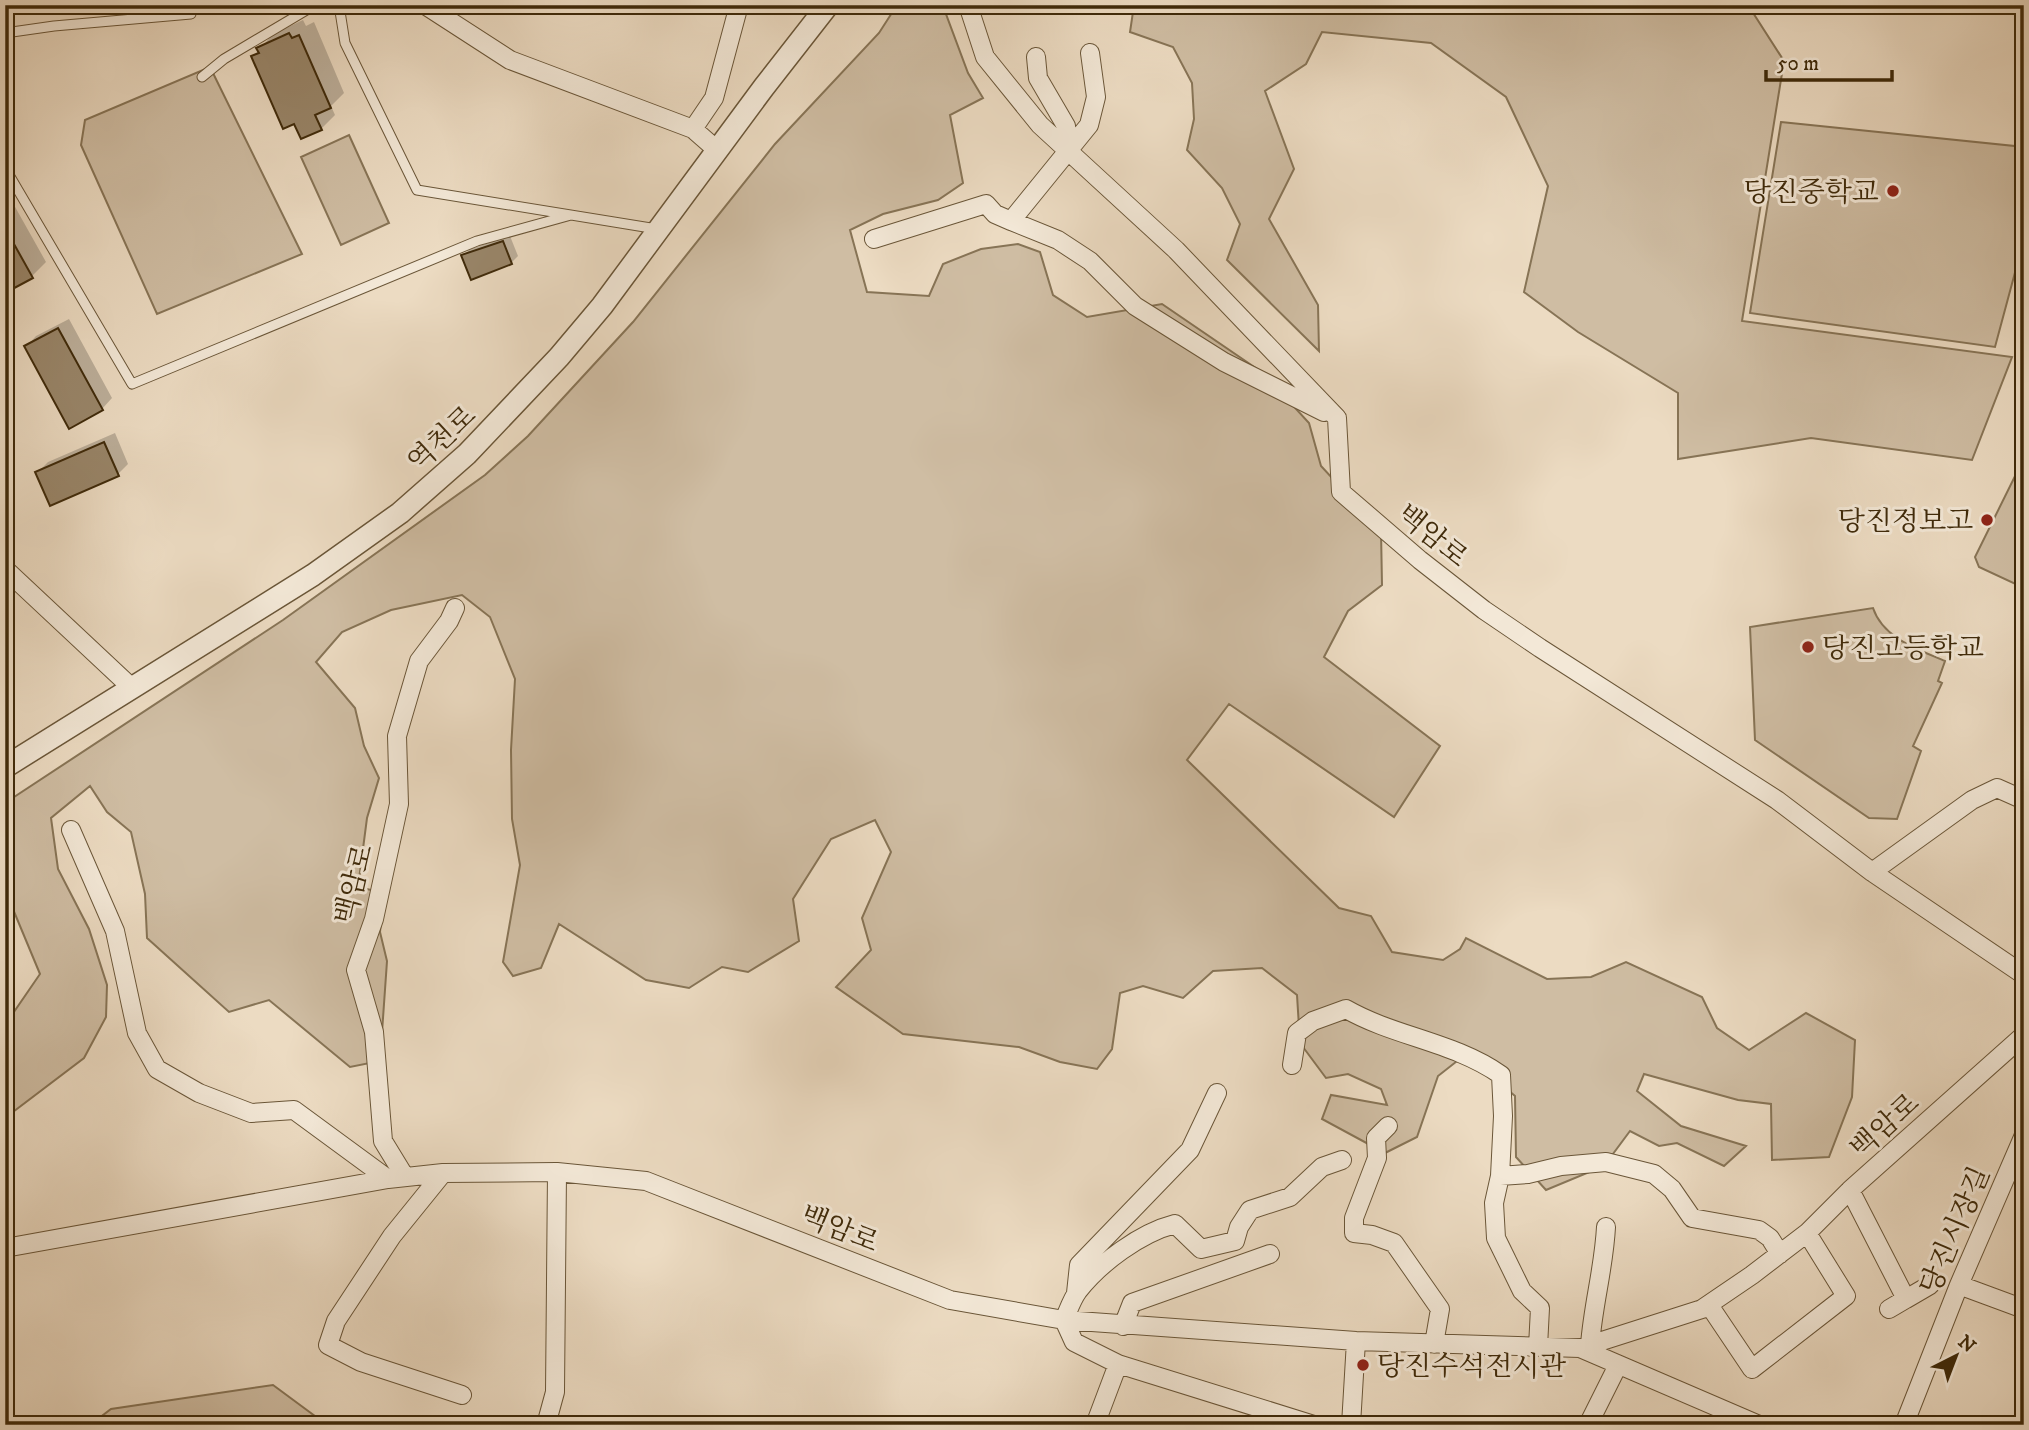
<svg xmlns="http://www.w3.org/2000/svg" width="2029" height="1430" viewBox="0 0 2029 1430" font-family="'IM FELL DW Pica','Noto Serif KR',serif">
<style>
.green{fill:#cfbda3;stroke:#877456;stroke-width:2}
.shadow{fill:#0003}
.building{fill:#99866a;stroke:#3f2a0a;stroke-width:2}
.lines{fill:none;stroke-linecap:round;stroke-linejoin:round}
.service-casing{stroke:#6a5638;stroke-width:11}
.minor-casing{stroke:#6a5638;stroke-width:20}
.tertiary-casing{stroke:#6a5638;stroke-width:24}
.service{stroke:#f3e8d7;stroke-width:9}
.minor{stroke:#f3e8d7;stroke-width:18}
.tertiary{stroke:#f3e8d7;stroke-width:21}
.poi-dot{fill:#8f2418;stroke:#f3e8d7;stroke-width:2.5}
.labels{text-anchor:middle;stroke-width:6;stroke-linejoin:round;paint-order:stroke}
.poi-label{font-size:28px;fill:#3f2a0a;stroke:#f3e8d7;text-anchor:end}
.street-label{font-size:28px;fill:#3f2a0a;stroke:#f3e8d7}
</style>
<rect width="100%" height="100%" fill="#ecdbc2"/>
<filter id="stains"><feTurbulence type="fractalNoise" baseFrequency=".00286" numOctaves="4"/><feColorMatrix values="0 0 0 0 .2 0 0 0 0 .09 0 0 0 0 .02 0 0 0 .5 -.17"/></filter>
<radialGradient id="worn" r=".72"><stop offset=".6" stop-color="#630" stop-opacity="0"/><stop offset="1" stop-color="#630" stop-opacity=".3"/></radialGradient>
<path class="green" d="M 897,5 L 947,5 L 946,14 L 968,73 L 983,98 L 950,115 L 963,183 L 938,200 L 883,214 L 850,230 L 867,292 L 929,296 L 943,264 L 981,249 L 1018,244 L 1040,252 L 1053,295 L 1087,317 L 1162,304 L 1263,373 L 1309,423 L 1321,466 L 1381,531 L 1382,585 L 1348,611 L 1324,657 L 1440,746 L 1394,817 L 1229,704 L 1187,760 L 1339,908 L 1371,916 L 1392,952 L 1443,960 L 1460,949 L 1466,938 L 1547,979 L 1591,977 L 1626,962 L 1702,997 L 1717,1028 L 1749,1050 L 1806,1013 L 1855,1040 L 1852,1097 L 1829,1157 L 1772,1160 L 1771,1104 L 1738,1100 L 1644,1074 L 1637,1091 L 1681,1126 L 1746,1146 L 1724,1166 L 1677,1143 L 1659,1146 L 1630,1131 L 1604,1166 L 1546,1190 L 1516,1157 L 1515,1096 L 1466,1054 L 1438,1076 L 1417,1137 L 1385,1153 L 1322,1119 L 1331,1095 L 1387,1105 L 1381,1089 L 1348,1074 L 1326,1078 L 1300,1043 L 1297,995 L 1262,968 L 1213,971 L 1183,998 L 1143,986 L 1120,993 L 1112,1049 L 1097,1069 L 1060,1062 L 1019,1047 L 903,1034 L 836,987 L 871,950 L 862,918 L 891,852 L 875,820 L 831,839 L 793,899 L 799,941 L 748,972 L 722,967 L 689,988 L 646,980 L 559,924 L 541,968 L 513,976 L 503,962 L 520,865 L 512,819 L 511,750 L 515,679 L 490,617 L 462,595 L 391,610 L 342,632 L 316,662 L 355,708 L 364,746 L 379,778 L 367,818 L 358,887 L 384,893 L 380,932 L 387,961 L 380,1061 L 350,1067 L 269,1000 L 229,1012 L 147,938 L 145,894 L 131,832 L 107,812 L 90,786 L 51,818 L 58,869 L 89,929 L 107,985 L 106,1017 L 84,1058 L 5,1118 L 5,1025 L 40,974 L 5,890 L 5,803 L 283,620 L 485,475 L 528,436 L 633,322 L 775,144 L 879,33 Z
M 1134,5 L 1748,5 L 1784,61 L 1742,321 L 2012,357 L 1972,460 L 1811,438 L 1678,459 L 1678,393 L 1578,332 L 1524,292 L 1548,186 L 1506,97 L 1431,43 L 1322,32 L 1306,64 L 1265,91 L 1294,169 L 1269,219 L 1318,305 L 1319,351 L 1227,260 L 1240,224 L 1222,188 L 1187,150 L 1194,119 L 1192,83 L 1173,47 L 1130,32 Z
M 210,67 L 302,254 L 157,314 L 81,145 L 85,120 Z
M 1781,122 L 2024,147 L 2024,239 L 1995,347 L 1750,313 Z
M 349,135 L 389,223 L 341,245 L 301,157 Z
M 2024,458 L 2024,588 L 1979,567 L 1975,557 Z
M 1873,608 C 1883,638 1917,649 1945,661 L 1938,681 L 1942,683 L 1913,746 L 1921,751 L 1897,819 L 1869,818 L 1755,740 L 1750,627 Z
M 273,1385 L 323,1422 L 323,1425 L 90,1425 L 111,1409 Z"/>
<path class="shadow" d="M 303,20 L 306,26 L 314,22 L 344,93 L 331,106 L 335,115 L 321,129 L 295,121 L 253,57 L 273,34 Z
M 5,189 L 46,262 L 32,276 L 5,291 Z
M 510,236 L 518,256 L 511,263 L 463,256 L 470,249 Z
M 69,319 L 112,398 L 102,409 L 26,347 L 36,336 Z
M 115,433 L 128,464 L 118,474 L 37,473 L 48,462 Z"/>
<path class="building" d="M 289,33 L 292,38 L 299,35 L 331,108 L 315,115 L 322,130 L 301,139 L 294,124 L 283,129 L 251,56 L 259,53 L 256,48 Z
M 5,228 L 33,278 L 5,293 Z
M 503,241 L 512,264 L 471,280 L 461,255 Z
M 58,328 L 103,410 L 69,429 L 24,346 Z
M 104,442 L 119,476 L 50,506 L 35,472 Z"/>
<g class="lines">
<g class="service-casing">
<path id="service" d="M 339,5 L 345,43 L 417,190 L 657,229
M 5,33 L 54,26 L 191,14
M 202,77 L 224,59 L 315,5
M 5,168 L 132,384 L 477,241 L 571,215"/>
</g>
<g class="minor-casing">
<path id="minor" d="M 425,5 L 510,60 L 693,129 L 717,150
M 968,5 L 985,57 L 1040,125 L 1176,250 L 1337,418
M 1036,57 L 1038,78 L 1066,126 L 1069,151
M 693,129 L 714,98 L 739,5
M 1011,221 L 1058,240 L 1090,261 L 1135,306 L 1224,362 L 1324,412
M 874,239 L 986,204 L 995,214 L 1011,221 L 1089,125 L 1096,97 L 1090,53
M 1337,418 L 1341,492 L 1420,560 L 1484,610 L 1540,648 L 1777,800 L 1872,872 L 2024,975
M 5,569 L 132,688
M 71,830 L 115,931 L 137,1033 L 157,1069 L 199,1093 L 251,1113 L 294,1110 L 388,1179
M 1872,872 L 1972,800 L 1997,788 L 2024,800
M 1292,1065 L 1297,1033 L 1313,1021 L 1346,1009 C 1395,1037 1454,1042 1501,1075 L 1503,1116 L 1500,1176 L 1494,1203 L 1496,1238 L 1522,1291 L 1540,1308 L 1538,1347
M 1388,1126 L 1376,1138 L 1377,1158 L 1354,1218 L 1354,1233 L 1372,1235 L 1394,1243 L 1440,1309 L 1434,1344
M 443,1173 L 392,1236 L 336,1321 L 328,1345 L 361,1362 L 462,1395
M 1500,1176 L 1528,1174 L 1561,1166 L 1606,1162 L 1654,1174 L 1672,1189 L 1692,1218 L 1759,1230 L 1770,1238 L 1780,1254
M 405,1177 L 383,1141 L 374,1032 L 356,970 L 374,919 L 399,804 L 397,736 L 419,661 L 449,621 L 455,608
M 1850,1190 L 1906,1299 L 1889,1309
M 5,1248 L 388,1179 L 443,1173 L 557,1172 L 646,1181 L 950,1300 L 1064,1320 L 1356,1341 L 1580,1348 L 1702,1309 L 1752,1275 L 1807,1233 L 1850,1190 L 2024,1035
M 1959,1285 L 2024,1309
M 1076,1293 L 1079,1265 L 1190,1150 L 1217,1093
M 1906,1299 L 1930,1285
M 1709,1305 L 1752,1369 L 1846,1296 L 1807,1233
M 1123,1326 L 1132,1303 L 1270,1254
M 1590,1345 C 1593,1305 1604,1267 1606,1227
M 1580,1348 L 1759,1425
M 546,1425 L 555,1392 L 557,1172
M 1095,1425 L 1118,1364
M 1314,1425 L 1118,1364 L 1074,1342 L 1064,1320 C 1068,1311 1072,1299 1078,1291 C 1100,1263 1140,1233 1175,1224 L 1201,1249 L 1235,1241 L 1239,1227 L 1250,1210 L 1290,1197 L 1322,1167 L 1342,1160
M 1351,1425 L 1356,1341
M 1588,1425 L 1618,1365
M 1904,1425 L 1959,1285 L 2024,1135"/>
</g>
<g class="tertiary-casing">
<path id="tertiary" d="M 5,767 L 313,575 L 400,513 L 467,454 L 559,357 L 602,306 L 764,87 L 828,5"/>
</g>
<use href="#service" class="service"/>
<use href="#minor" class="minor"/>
<use href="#tertiary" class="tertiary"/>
</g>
<g class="poi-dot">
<circle cx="1893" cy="191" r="7"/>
<circle cx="1987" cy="520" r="7"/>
<circle cx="1808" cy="647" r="7"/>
<circle cx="1363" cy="1365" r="7"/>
</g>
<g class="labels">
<g class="poi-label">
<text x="1879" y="201">당진중학교</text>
<text x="1973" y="530">당진정보고</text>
<text x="1822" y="657" text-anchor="start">당진고등학교</text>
<text x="1377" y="1375" text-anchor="start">당진수석전시관</text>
</g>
<g class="street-label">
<text transform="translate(441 438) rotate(-43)" y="10">역천로</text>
<text transform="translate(1433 535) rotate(39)" y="10">백암로</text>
<text transform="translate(353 884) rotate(-76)" y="10">백암로</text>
<text transform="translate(1884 1125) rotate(-42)" y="10">백암로</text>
<text transform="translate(840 1228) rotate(22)" y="10">백암로</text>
<text transform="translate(1954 1230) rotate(-67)" y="10">당진시장길</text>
</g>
</g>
<rect width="2029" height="1430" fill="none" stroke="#ecdbc2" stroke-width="28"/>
<rect x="7" y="7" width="2015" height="1416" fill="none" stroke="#3f2a0a" stroke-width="3.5"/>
<rect x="14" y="14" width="2001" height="1402" fill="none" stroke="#3f2a0a" stroke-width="2"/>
<g transform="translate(1956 1356) rotate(42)" stroke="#f3e8d7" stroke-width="5" paint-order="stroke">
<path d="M0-5L12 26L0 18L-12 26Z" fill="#3f2a0a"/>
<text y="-10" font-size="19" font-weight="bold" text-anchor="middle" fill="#3f2a0a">N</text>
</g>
<path d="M1766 70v10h126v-10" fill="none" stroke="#3f2a0a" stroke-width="3.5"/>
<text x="1777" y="70" font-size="21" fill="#3f2a0a" stroke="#f3e8d7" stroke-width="5" paint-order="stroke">50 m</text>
<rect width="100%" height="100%" filter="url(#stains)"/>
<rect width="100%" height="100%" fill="url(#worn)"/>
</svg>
